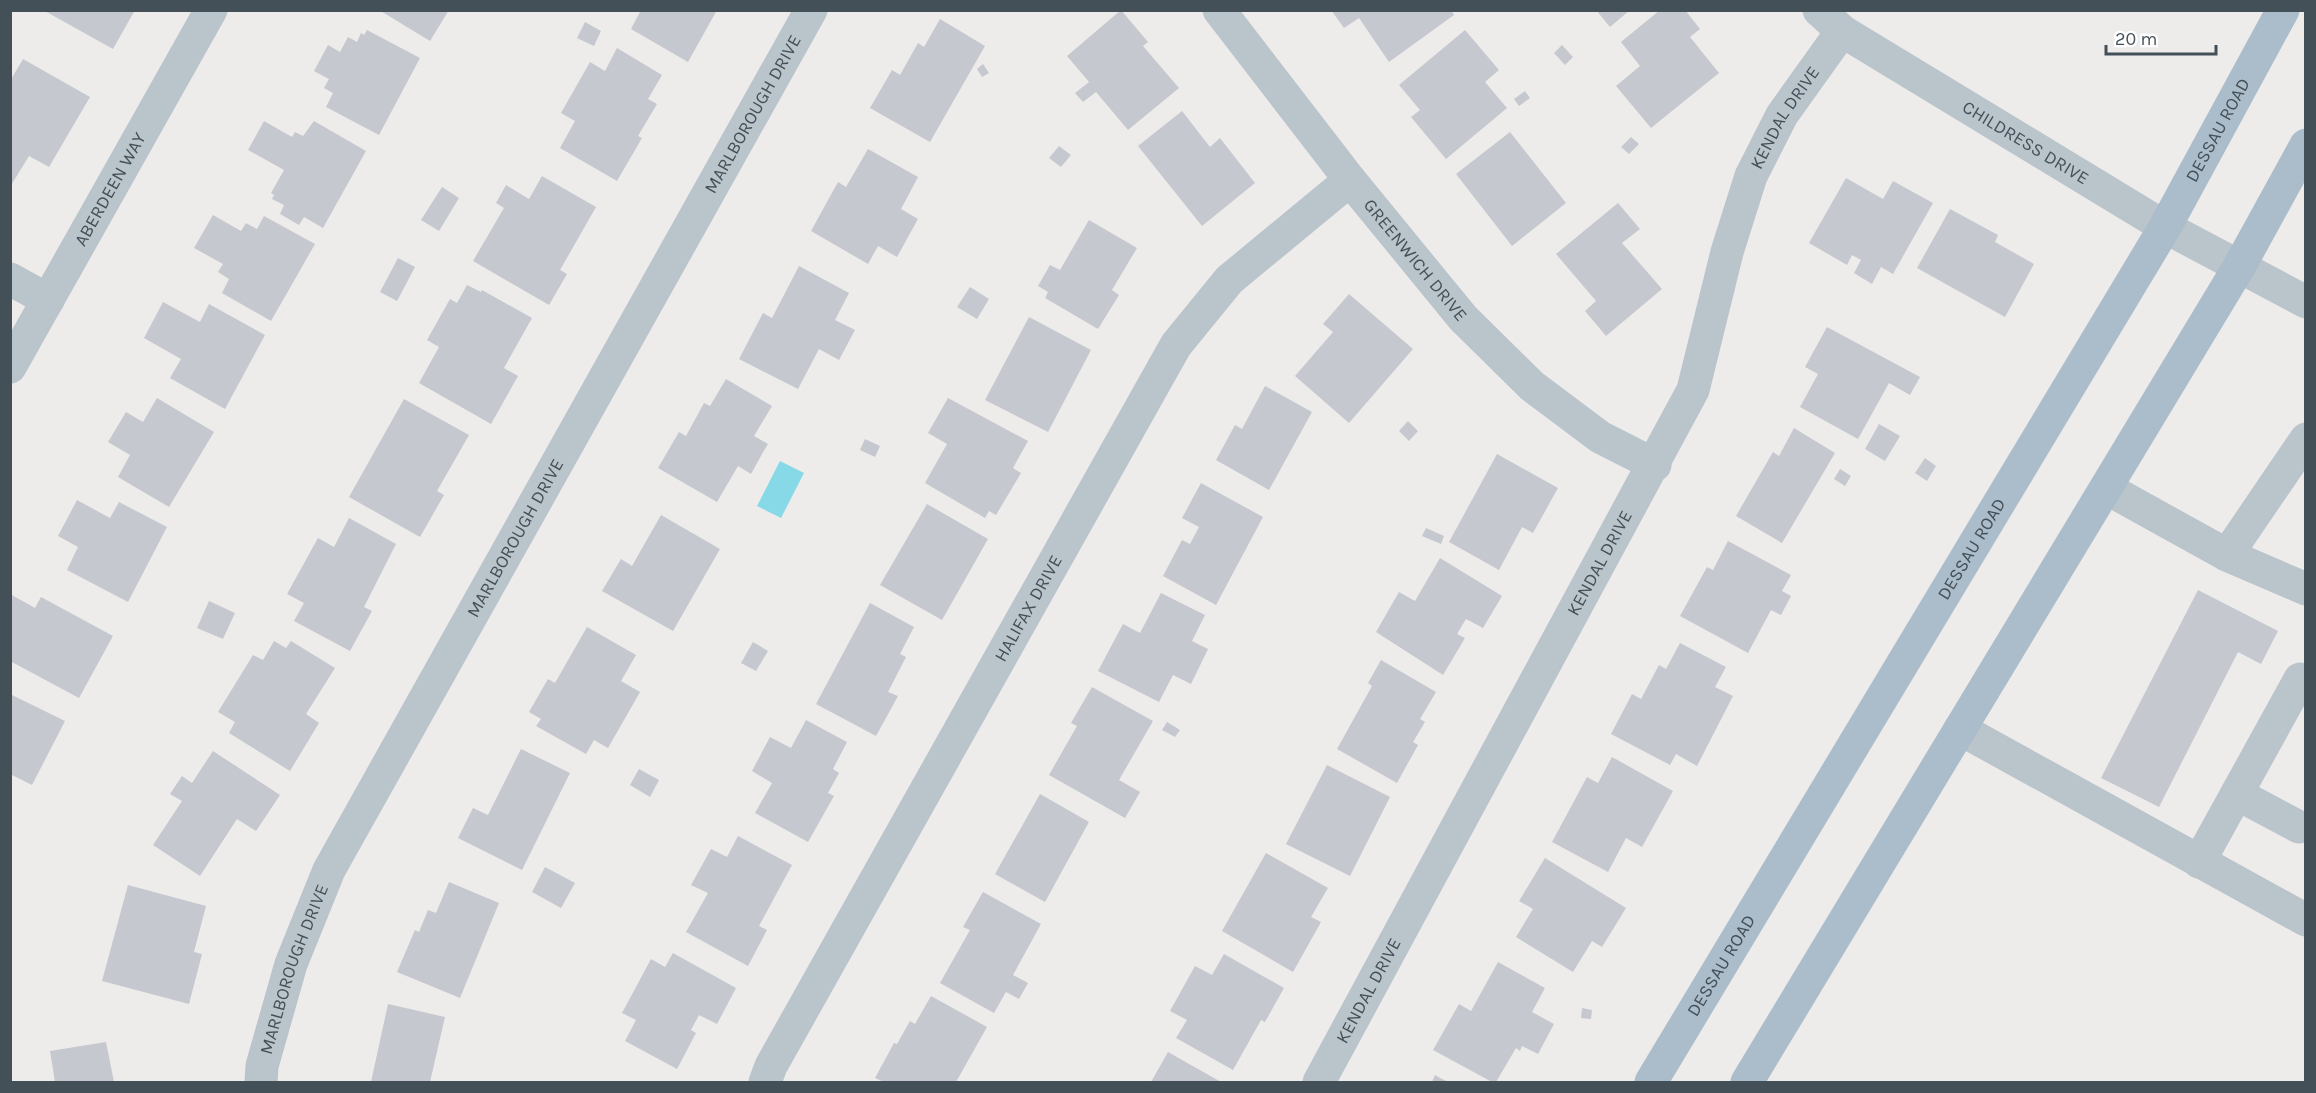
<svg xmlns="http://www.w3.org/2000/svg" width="2316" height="1093" viewBox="0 0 2316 1093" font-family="Karla,sans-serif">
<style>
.water{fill:#87d9e8}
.building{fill:#c5c8ce}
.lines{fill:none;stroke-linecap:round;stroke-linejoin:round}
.minor{stroke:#b9c4cb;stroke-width:33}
.major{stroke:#abbcca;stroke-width:33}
.labels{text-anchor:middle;stroke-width:4.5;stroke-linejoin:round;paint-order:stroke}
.street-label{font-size:18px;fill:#445058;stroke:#fff}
</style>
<rect width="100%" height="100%" fill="#eeebeb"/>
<path class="water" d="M 780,461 L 804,473 L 781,518 L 757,506 Z"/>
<path class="building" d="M 43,10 L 135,10 L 113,49 Z
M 379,10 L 449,10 L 430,41 Z
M 641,10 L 717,10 L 688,62 L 631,29 Z
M 1121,10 L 1148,42 L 1143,46 L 1179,88 L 1128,130 L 1096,92 L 1083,102 L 1075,93 L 1089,82 L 1067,56 Z
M 1331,10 L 1451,10 L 1454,15 L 1389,62 L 1359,18 L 1344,28 Z
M 1596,10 L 1630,10 L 1610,27 Z
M 1660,10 L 1685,10 L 1700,29 L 1690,37 L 1719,73 L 1651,128 L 1616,86 L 1640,66 L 1621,42 Z
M 940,19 L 985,46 L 930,142 L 870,108 L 892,70 L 900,75 L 918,43 L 924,47 Z
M 585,22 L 601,31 L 594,46 L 577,38 Z
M 367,30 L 420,58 L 379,135 L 326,107 L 333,93 L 324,88 L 329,79 L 314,71 L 328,45 L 340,52 L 348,37 L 357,42 L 361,33 L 364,35 Z
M 1465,30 L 1499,70 L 1485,82 L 1507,108 L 1446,159 L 1411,117 L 1420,110 L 1399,85 Z
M 1562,45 L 1573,57 L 1565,65 L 1554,53 Z
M 617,48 L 662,75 L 648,99 L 657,104 L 638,136 L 642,138 L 617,181 L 560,148 L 575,121 L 561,113 L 590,62 L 605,71 Z
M 23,59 L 90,97 L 49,167 L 29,156 L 10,187 L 10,81 Z
M 983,64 L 989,73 L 982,77 L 977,69 Z
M 1525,91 L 1530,98 L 1519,106 L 1514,99 Z
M 1182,111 L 1210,147 L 1220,138 L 1255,183 L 1202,226 L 1138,146 Z
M 264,121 L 292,137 L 295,132 L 303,136 L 314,121 L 366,151 L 323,228 L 304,217 L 299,225 L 280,214 L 284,205 L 272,199 L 274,195 L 271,193 L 284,170 L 248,150 Z
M 1510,132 L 1566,203 L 1512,246 L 1456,174 Z
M 1631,137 L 1639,144 L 1629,154 L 1621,147 Z
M 1059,146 L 1071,155 L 1061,167 L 1049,158 Z
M 868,149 L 918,177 L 901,209 L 918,219 L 897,257 L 878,246 L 868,264 L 811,231 L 838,182 L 846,187 Z
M 542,176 L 596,207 L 560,270 L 567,274 L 549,305 L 473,261 L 504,208 L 496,203 L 506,185 L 529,199 Z
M 1846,178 L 1883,199 L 1893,181 L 1933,203 L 1893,274 L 1881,267 L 1872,284 L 1854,273 L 1861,260 L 1852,255 L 1847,265 L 1809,243 Z
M 442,187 L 459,198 L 439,231 L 421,220 Z
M 1618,203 L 1640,229 L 1622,243 L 1662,289 L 1606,336 L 1585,311 L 1596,301 L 1556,254 Z
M 1950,209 L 1998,235 L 1995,242 L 2034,264 L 2005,317 L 1917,268 Z
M 213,215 L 241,231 L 246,223 L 257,229 L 264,216 L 315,244 L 271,321 L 222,293 L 229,279 L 218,272 L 223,264 L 194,248 Z
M 1089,220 L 1137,248 L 1112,290 L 1119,295 L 1098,329 L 1045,298 L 1048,292 L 1038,286 L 1050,265 L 1060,270 Z
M 398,258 L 415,267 L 397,301 L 380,292 Z
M 799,266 L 849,293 L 835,320 L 855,330 L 839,360 L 819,349 L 798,389 L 739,359 L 763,313 L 772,318 Z
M 467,285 L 481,292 L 482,290 L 532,318 L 504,368 L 518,376 L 491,424 L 419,383 L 439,347 L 427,340 L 450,299 L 457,303 Z
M 970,287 L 989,299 L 977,319 L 957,307 Z
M 1349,294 L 1413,349 L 1349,423 L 1295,376 L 1333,332 L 1323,324 Z
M 163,302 L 200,322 L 209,304 L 265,335 L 225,409 L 170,378 L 181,359 L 144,338 Z
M 1029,317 L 1091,350 L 1048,432 L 985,400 Z
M 1827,327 L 1920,377 L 1910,395 L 1889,383 L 1858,439 L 1800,407 L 1818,374 L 1805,367 Z
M 726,379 L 772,406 L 754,436 L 768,444 L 762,454 L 751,474 L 738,466 L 717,502 L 658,468 L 679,432 L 686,436 L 704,403 L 710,406 Z
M 1265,386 L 1312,412 L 1269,490 L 1216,460 L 1235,425 L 1242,429 Z
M 157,398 L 214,432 L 169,507 L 118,477 L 130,455 L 108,442 L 126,412 L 143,422 Z
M 948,398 L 1028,441 L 1013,468 L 1021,473 L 996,515 L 989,511 L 985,518 L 925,483 L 947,444 L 928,433 Z
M 404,399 L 469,435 L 437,491 L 444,495 L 420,537 L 349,497 Z
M 1408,421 L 1418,431 L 1409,441 L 1399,431 Z
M 1879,424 L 1900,436 L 1885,461 L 1865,449 Z
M 1794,428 L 1835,453 L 1782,543 L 1736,516 L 1773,452 L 1779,456 Z
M 865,439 L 880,446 L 875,457 L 860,450 Z
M 1497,454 L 1558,488 L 1533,533 L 1522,527 L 1499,570 L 1449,542 Z
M 1925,458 L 1936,466 L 1927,481 L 1915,473 Z
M 1840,469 L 1851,476 L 1845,486 L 1834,479 Z
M 1201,483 L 1263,517 L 1216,605 L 1163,576 L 1182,540 L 1190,544 L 1199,527 L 1182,518 Z
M 77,500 L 110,518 L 119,502 L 167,527 L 128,602 L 67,570 L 78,547 L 58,536 Z
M 927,504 L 988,539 L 942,620 L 880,585 Z
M 661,515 L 720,549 L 673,631 L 602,591 L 621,559 L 632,566 Z
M 349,518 L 396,544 L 364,607 L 372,611 L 350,651 L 294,621 L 304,603 L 287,594 L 318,538 L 334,547 Z
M 1426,528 L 1444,536 L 1441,544 L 1422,536 Z
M 1728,541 L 1791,575 L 1782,591 L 1791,596 L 1781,615 L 1771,610 L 1748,653 L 1680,616 L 1707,567 L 1713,570 Z
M 1440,558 L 1502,596 L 1483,628 L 1466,619 L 1457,634 L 1465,638 L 1443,675 L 1376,632 L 1399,592 L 1415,601 Z
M 2198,590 L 2278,631 L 2261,664 L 2238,652 L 2159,807 L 2101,778 Z
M 1161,593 L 1205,615 L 1192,641 L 1208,649 L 1191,684 L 1173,675 L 1159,702 L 1098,671 L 1123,624 L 1140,633 Z
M 10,594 L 35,608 L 41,597 L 113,636 L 79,698 L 10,661 Z
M 209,601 L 235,613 L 223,639 L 197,628 Z
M 870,603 L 914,627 L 900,654 L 906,657 L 888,692 L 898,696 L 876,736 L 816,704 Z
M 587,627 L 636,655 L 621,681 L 640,692 L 608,748 L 594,740 L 586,754 L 536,726 L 541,719 L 529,712 L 548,679 L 555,683 Z
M 274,641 L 286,648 L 291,641 L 335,668 L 306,714 L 319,723 L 290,771 L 229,733 L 235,722 L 218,712 L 253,655 L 263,660 Z
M 753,642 L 768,651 L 756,671 L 741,663 Z
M 1680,643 L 1726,667 L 1715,687 L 1733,696 L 1697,766 L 1676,754 L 1670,765 L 1611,734 L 1632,694 L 1641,699 L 1659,665 L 1666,669 Z
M 1381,660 L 1436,692 L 1420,719 L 1425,722 L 1413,742 L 1418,745 L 1397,783 L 1337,749 L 1372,686 L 1368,683 Z
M 1092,687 L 1153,721 L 1119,780 L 1140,792 L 1125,818 L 1049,775 L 1077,726 L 1071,723 Z
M 10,694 L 65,721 L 32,785 L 10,774 Z
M 806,720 L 847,742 L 833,769 L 839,773 L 828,793 L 834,796 L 808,842 L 755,813 L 772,783 L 752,771 L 770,737 L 791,748 Z
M 1167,722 L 1180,730 L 1175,737 L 1162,730 Z
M 521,749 L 570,773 L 522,870 L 458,838 L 473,808 L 488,815 Z
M 213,751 L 280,795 L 256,831 L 237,819 L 200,876 L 153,845 L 182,801 L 170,794 L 182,776 L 192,783 Z
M 1612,757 L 1673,791 L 1642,847 L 1626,838 L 1608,872 L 1552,842 L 1587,777 L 1598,783 Z
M 1327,765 L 1390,797 L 1350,876 L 1286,844 Z
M 639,769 L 659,780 L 650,797 L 630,785 Z
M 1040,794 L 1089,822 L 1045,902 L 995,874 Z
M 738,836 L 792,865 L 759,926 L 767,930 L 748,966 L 686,932 L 708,893 L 691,885 L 711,849 L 727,857 Z
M 1266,853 L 1328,888 L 1311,917 L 1321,922 L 1293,972 L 1222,931 Z
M 1545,858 L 1626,908 L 1602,947 L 1592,941 L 1573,972 L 1516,937 L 1533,909 L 1519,901 Z
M 545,867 L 575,883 L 561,908 L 532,892 Z
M 449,882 L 499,903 L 460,998 L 397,972 L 415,930 L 419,932 L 428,910 L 436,913 Z
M 128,885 L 206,906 L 194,952 L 202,954 L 189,1004 L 102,981 Z
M 983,892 L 1041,924 L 1013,975 L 1028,983 L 1019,999 L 1006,992 L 994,1013 L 940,983 L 970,930 L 963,927 Z
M 673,953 L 736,988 L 717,1024 L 699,1015 L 691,1030 L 696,1033 L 677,1069 L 625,1041 L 636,1020 L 622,1013 L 651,959 L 665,967 Z
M 1224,954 L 1284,988 L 1265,1022 L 1261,1020 L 1233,1070 L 1176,1038 L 1187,1020 L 1170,1011 L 1195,966 L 1212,975 Z
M 1498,962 L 1545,988 L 1532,1012 L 1554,1024 L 1538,1054 L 1522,1046 L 1520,1051 L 1516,1048 L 1496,1082 L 1492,1082 L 1433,1050 L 1459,1004 L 1471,1011 Z
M 931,996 L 987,1027 L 956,1082 L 884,1082 L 875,1078 L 894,1043 L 897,1044 L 910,1021 L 915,1024 Z
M 388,1004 L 445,1017 L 430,1082 L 371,1082 Z
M 1582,1008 L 1592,1010 L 1591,1019 L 1581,1018 Z
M 106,1042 L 114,1082 L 55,1082 L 50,1051 Z
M 1168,1052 L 1221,1082 L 1151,1082 Z
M 1435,1075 L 1442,1079 L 1449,1082 L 1432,1082 Z"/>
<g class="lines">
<g class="minor">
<path id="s1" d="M 1219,10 L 1350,180 L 1463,318 L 1532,386 L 1600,437 L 1655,465"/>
<path id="s2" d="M 1819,10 L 1842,31 L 2165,227 L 2306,302"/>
<path d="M 10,279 L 48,300"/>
<path id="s3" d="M 10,367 L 211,10"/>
<path d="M 2106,488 L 2227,555 L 2306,439"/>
<path d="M 2227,555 L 2306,589"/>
<path d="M 1960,729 L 2306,920"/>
<path d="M 2237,794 L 2299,827"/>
<path d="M 2199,862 L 2300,679 L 2306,683"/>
<path id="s4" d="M 261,1082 L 262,1066 L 291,964 L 329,870 L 811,10"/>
<path id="s5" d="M 765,1082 L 771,1066 L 1176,345 L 1229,280 L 1350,180"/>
<path id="s6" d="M 1319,1082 L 1693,390 L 1727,252 L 1751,176 L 1782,115 L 1842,31"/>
</g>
<g class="major">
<path id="s7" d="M 1651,1082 L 2165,227 L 2283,10"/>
<path d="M 1747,1082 L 2239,267 L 2306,145"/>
</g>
</g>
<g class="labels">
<g class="street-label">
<text dy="6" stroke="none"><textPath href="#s4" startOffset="1090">MARLBOROUGH DRIVE</textPath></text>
<text dy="6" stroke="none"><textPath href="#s6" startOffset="1076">KENDAL DRIVE</textPath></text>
<text dy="6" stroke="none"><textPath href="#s7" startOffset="1108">DESSAU ROAD</textPath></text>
<text dy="6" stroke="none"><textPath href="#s2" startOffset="246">CHILDRESS DRIVE</textPath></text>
<text dy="6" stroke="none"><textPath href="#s3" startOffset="204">ABERDEEN WAY</textPath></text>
<text dy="6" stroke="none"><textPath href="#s1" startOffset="318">GREENWICH DRIVE</textPath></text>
<text dy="6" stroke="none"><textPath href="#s4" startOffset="604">MARLBOROUGH DRIVE</textPath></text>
<text dy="6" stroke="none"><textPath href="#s7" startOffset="622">DESSAU ROAD</textPath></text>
<text dy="6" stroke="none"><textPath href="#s6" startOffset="590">KENDAL DRIVE</textPath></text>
<text dy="6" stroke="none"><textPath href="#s5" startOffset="542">HALIFAX DRIVE</textPath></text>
<text dy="6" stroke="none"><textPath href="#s7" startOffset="136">DESSAU ROAD</textPath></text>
<text dy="6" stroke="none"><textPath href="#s4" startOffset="118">MARLBOROUGH DRIVE</textPath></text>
<text dy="6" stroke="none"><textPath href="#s6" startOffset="104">KENDAL DRIVE</textPath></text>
</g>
</g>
<rect width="2316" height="1093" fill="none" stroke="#445058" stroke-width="24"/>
<path d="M2106 45v9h110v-9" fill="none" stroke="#445058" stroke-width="3"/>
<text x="2115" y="45" font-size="18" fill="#445058" stroke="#ffffff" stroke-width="4.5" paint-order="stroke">20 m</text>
</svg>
